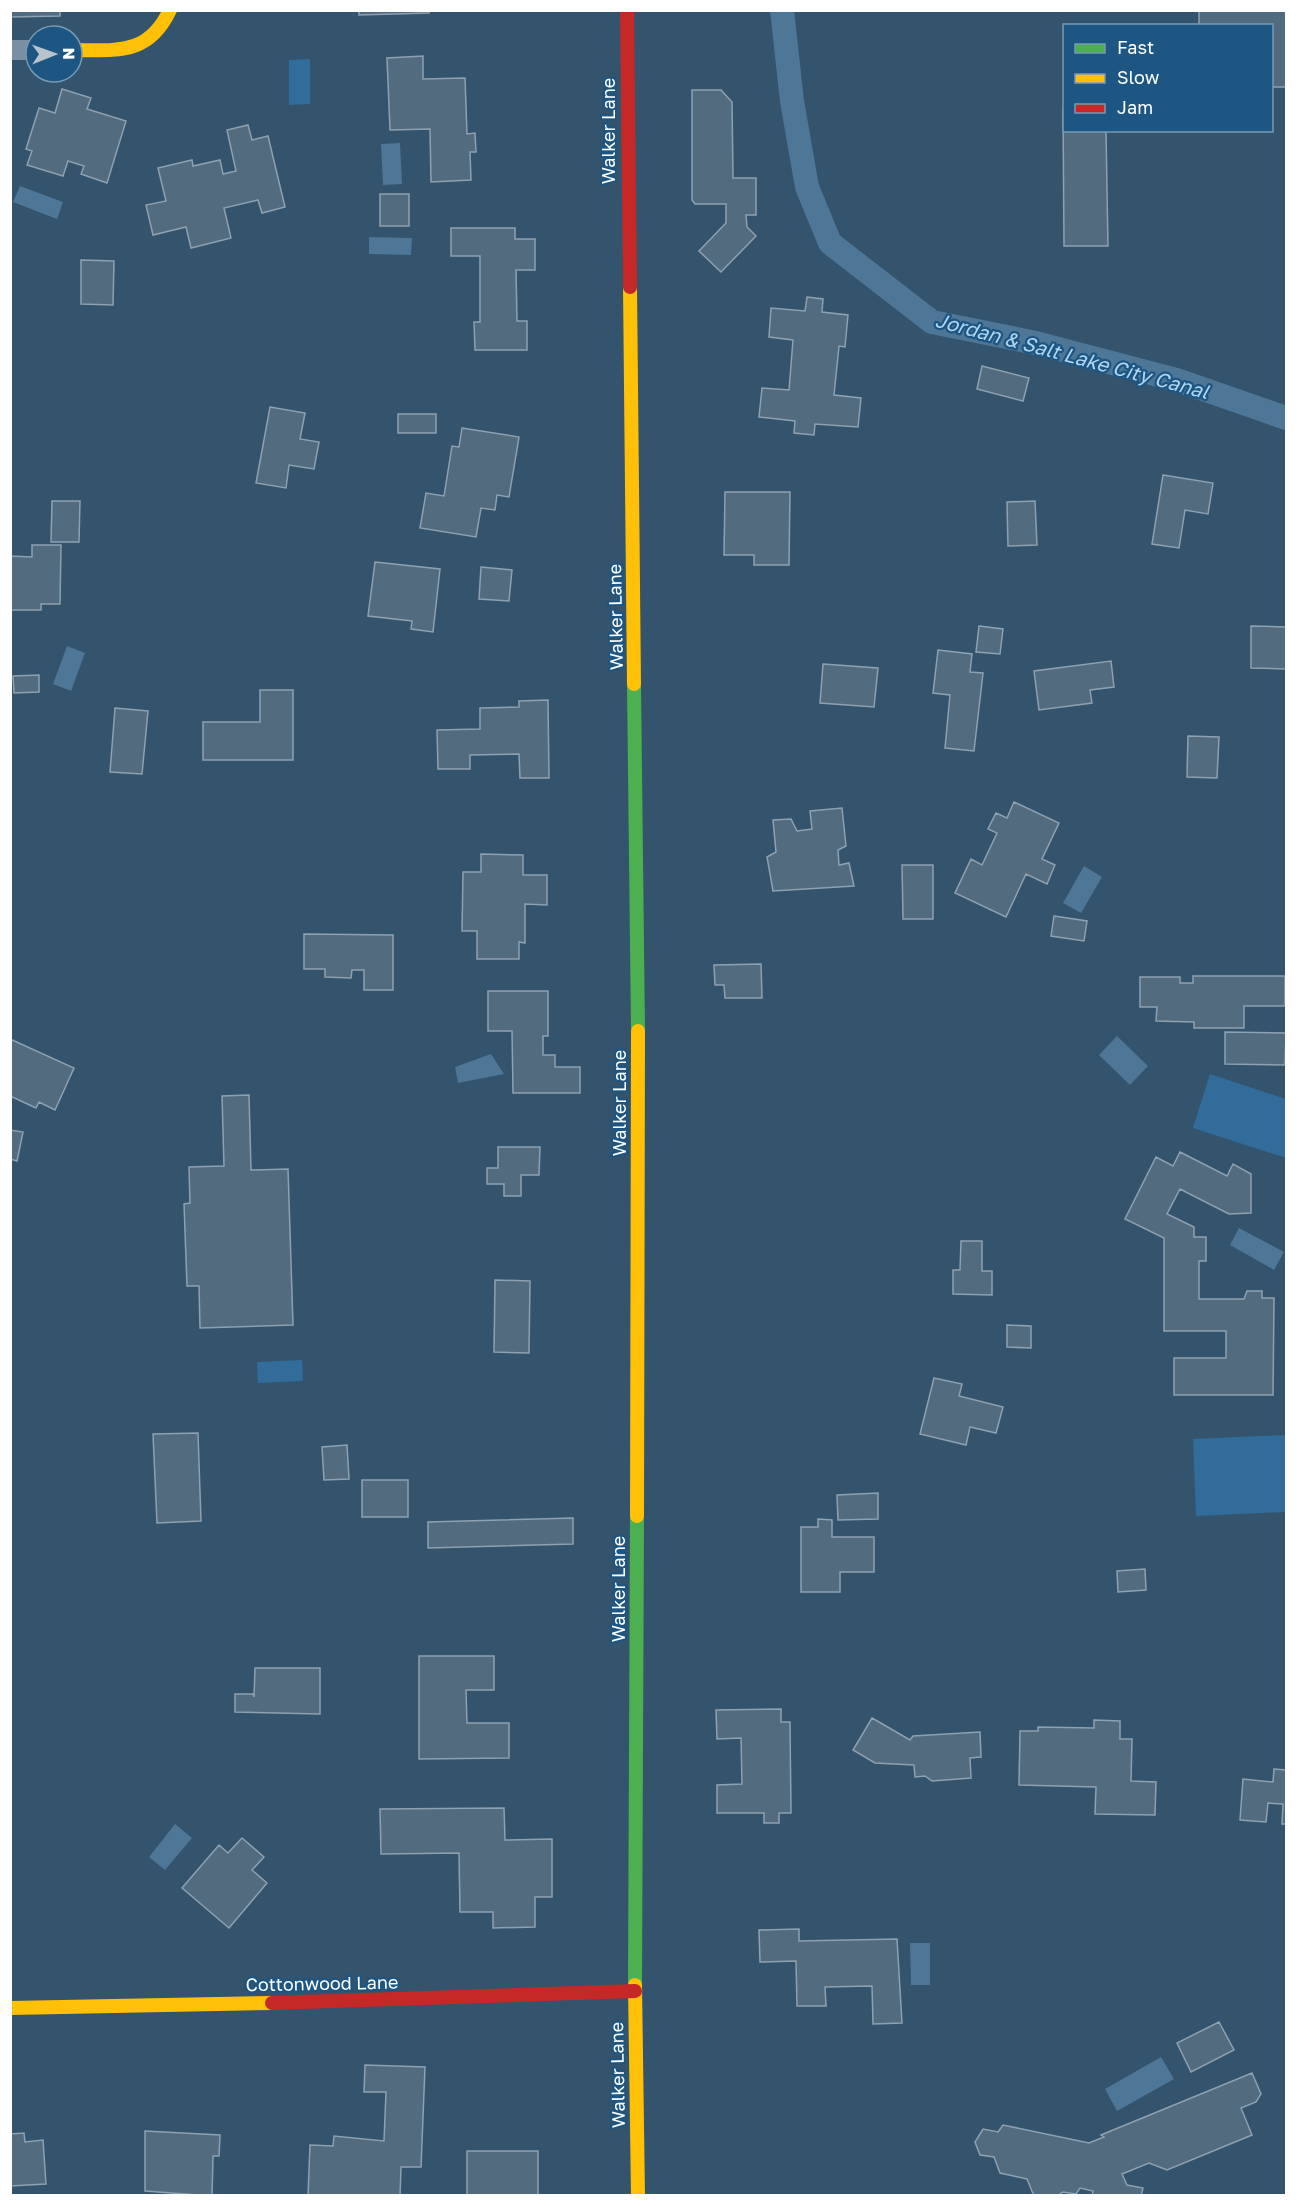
<svg xmlns="http://www.w3.org/2000/svg" width="1297" height="2206" viewBox="0 0 1297 2206" font-family="'Golos Text',sans-serif">
<style>
.green{fill:#316c9a}
.water{fill:#4e7697}
.lines{fill:none;stroke-linecap:round;stroke-linejoin:round}
.canal{stroke:#4e7697;stroke-width:24}
.building{fill:#526b7f;stroke:#8ea1b0;stroke-width:1.5}
.street{stroke:#7a8fa2;stroke-width:20}
.fast{stroke:#4caf50;stroke-width:14}
.slow{stroke:#ffc107;stroke-width:14}
.jam{stroke:#c62828;stroke-width:14}
.labels{text-anchor:middle;stroke-width:4.5;stroke-linejoin:round;paint-order:stroke}
.street-label{font-size:18px;fill:#fff;stroke:#1d5683}
.water-label{font-size:20px;font-style:italic;fill:#afd5f1;stroke:#1d5683}
</style>
<rect width="100%" height="100%" fill="#34536c"/>
<path class="green" d="M 310,59 L 310,104 L 289,105 L 289,60 Z
M 1210,1074 L 1286,1099 L 1286,1158 L 1193,1128 Z
M 302,1360 L 303,1381 L 258,1383 L 257,1362 Z
M 1286,1435 L 1286,1512 L 1196,1516 L 1193,1439 Z"/>
<path class="water" d="M 400,143 L 402,184 L 383,185 L 381,144 Z
M 20,186 L 63,202 L 57,219 L 13,202 Z
M 369,237 L 412,238 L 411,255 L 369,254 Z
M 67,646 L 85,653 L 71,691 L 53,684 Z
M 1084,866 L 1102,877 L 1081,913 L 1063,903 Z
M 1117,1036 L 1148,1066 L 1130,1085 L 1099,1055 Z
M 491,1054 L 504,1074 L 458,1083 L 455,1067 Z
M 1239,1228 L 1284,1252 L 1274,1270 L 1230,1245 Z
M 175,1824 L 192,1838 L 165,1870 L 149,1857 Z
M 910,1943 L 930,1943 L 930,1985 L 911,1985 Z
M 1161,2057 L 1174,2079 L 1117,2111 L 1105,2089 Z"/>
<g class="lines">
<path class="canal" d="M 782,10 L 792,101 L 807,187 L 830,243 L 932,322 L 1036,343 L 1177,380 L 1286,418"/>
</g>
<path class="building" d="M 10,10 L 60,10 L 60,16 L 10,17 Z
M 359,10 L 429,10 L 429,13 L 359,15 Z
M 1199,10 L 1286,10 L 1286,87 L 1272,87 L 1272,26 L 1199,26 Z
M 423,56 L 423,79 L 465,78 L 467,134 L 475,133 L 476,152 L 470,152 L 471,180 L 431,182 L 430,129 L 390,130 L 387,58 Z
M 62,89 L 91,98 L 87,109 L 126,121 L 107,183 L 81,174 L 84,166 L 68,161 L 63,176 L 27,165 L 32,151 L 26,149 L 39,108 L 55,113 Z
M 692,90 L 721,90 L 732,102 L 733,178 L 756,178 L 756,215 L 746,215 L 747,227 L 756,236 L 721,272 L 699,251 L 726,223 L 726,204 L 695,204 L 692,200 Z
M 1063,109 L 1064,130 L 1106,130 L 1108,246 L 1064,246 Z
M 248,125 L 252,140 L 268,136 L 285,207 L 262,213 L 258,200 L 224,208 L 231,238 L 191,248 L 186,227 L 153,235 L 146,205 L 166,201 L 158,168 L 192,160 L 193,166 L 220,160 L 223,174 L 236,171 L 227,130 Z
M 380,194 L 409,194 L 409,226 L 380,226 Z
M 451,228 L 515,228 L 515,239 L 535,239 L 535,270 L 516,270 L 517,321 L 527,321 L 527,350 L 475,350 L 474,322 L 480,322 L 480,256 L 451,256 Z
M 81,260 L 114,261 L 113,305 L 81,304 Z
M 807,297 L 823,299 L 822,312 L 848,315 L 845,347 L 839,346 L 834,395 L 861,398 L 858,427 L 815,424 L 814,435 L 794,433 L 795,421 L 759,417 L 762,388 L 789,390 L 793,340 L 769,337 L 771,308 L 805,311 Z
M 982,366 L 1029,378 L 1023,401 L 977,389 Z
M 270,407 L 305,413 L 300,439 L 319,442 L 314,469 L 289,465 L 286,488 L 256,483 Z
M 398,414 L 436,414 L 436,433 L 398,433 Z
M 462,428 L 519,437 L 509,497 L 497,495 L 495,510 L 481,508 L 476,537 L 420,528 L 426,493 L 444,496 L 452,446 L 459,447 Z
M 1163,475 L 1213,483 L 1208,514 L 1185,510 L 1179,548 L 1152,544 Z
M 725,492 L 790,492 L 789,565 L 754,565 L 754,555 L 724,555 Z
M 52,501 L 80,501 L 79,542 L 51,542 Z
M 1035,501 L 1037,545 L 1008,546 L 1007,502 Z
M 32,545 L 61,545 L 60,604 L 41,604 L 41,610 L 10,610 L 10,556 L 32,557 Z
M 375,562 L 440,569 L 433,632 L 411,629 L 412,621 L 368,616 Z
M 481,567 L 512,570 L 509,601 L 479,599 Z
M 979,626 L 1003,629 L 1000,654 L 976,652 Z
M 1251,626 L 1286,627 L 1286,669 L 1251,668 Z
M 938,650 L 972,654 L 970,672 L 983,673 L 974,751 L 945,748 L 950,695 L 933,693 Z
M 1111,661 L 1114,687 L 1090,690 L 1092,703 L 1039,710 L 1034,671 Z
M 823,664 L 878,668 L 874,707 L 820,703 Z
M 39,675 L 39,692 L 14,693 L 13,676 Z
M 260,690 L 293,690 L 293,760 L 203,760 L 203,722 L 260,722 Z
M 548,700 L 549,778 L 520,778 L 519,754 L 470,755 L 470,769 L 438,769 L 437,730 L 480,729 L 480,708 L 519,707 L 519,701 Z
M 115,708 L 148,711 L 142,774 L 110,772 Z
M 1188,736 L 1219,737 L 1217,778 L 1187,777 Z
M 1014,802 L 1059,823 L 1042,859 L 1055,865 L 1047,884 L 1026,874 L 1006,917 L 955,893 L 971,859 L 982,865 L 997,833 L 988,829 L 996,813 L 1007,818 Z
M 842,808 L 846,846 L 838,850 L 839,865 L 849,863 L 854,886 L 773,891 L 767,857 L 776,852 L 773,820 L 791,819 L 797,831 L 812,829 L 810,811 Z
M 481,854 L 523,855 L 523,875 L 547,875 L 547,905 L 525,904 L 525,943 L 519,942 L 519,959 L 477,959 L 477,931 L 462,931 L 463,872 L 481,872 Z
M 902,865 L 933,865 L 933,919 L 903,919 Z
M 1054,916 L 1087,921 L 1084,941 L 1051,936 Z
M 304,934 L 393,935 L 393,990 L 364,990 L 364,970 L 352,970 L 351,978 L 325,977 L 325,969 L 304,969 Z
M 761,964 L 762,998 L 725,998 L 724,985 L 715,985 L 714,965 Z
M 1193,976 L 1285,976 L 1285,1006 L 1244,1006 L 1244,1028 L 1194,1028 L 1194,1022 L 1156,1021 L 1157,1007 L 1140,1007 L 1140,977 L 1180,977 L 1180,983 L 1193,983 Z
M 488,991 L 548,991 L 548,1036 L 543,1036 L 543,1055 L 555,1055 L 555,1067 L 580,1067 L 580,1093 L 513,1093 L 512,1031 L 488,1031 Z
M 1225,1032 L 1286,1033 L 1285,1065 L 1225,1064 Z
M 10,1039 L 74,1068 L 55,1110 L 39,1102 L 36,1108 L 10,1096 Z
M 249,1095 L 251,1170 L 288,1169 L 293,1325 L 200,1328 L 199,1286 L 187,1286 L 184,1204 L 190,1203 L 189,1167 L 224,1166 L 222,1096 Z
M 10,1130 L 23,1132 L 17,1161 L 10,1159 Z
M 498,1147 L 540,1147 L 539,1175 L 521,1175 L 521,1196 L 504,1196 L 504,1184 L 487,1184 L 487,1168 L 498,1168 Z
M 1180,1152 L 1227,1176 L 1233,1164 L 1251,1174 L 1251,1213 L 1229,1214 L 1180,1189 L 1167,1214 L 1194,1227 L 1194,1237 L 1206,1237 L 1206,1261 L 1199,1261 L 1199,1299 L 1244,1299 L 1247,1291 L 1262,1291 L 1262,1298 L 1274,1298 L 1273,1395 L 1174,1395 L 1174,1358 L 1226,1358 L 1226,1331 L 1164,1331 L 1164,1238 L 1125,1219 L 1156,1157 L 1173,1166 Z
M 961,1241 L 982,1241 L 982,1271 L 992,1271 L 992,1295 L 953,1294 L 953,1270 L 960,1270 Z
M 495,1280 L 530,1281 L 529,1353 L 494,1352 Z
M 1007,1325 L 1031,1326 L 1031,1348 L 1007,1347 Z
M 934,1378 L 962,1384 L 959,1396 L 1003,1407 L 996,1433 L 970,1427 L 966,1445 L 920,1434 Z
M 198,1433 L 201,1521 L 157,1523 L 153,1434 Z
M 347,1445 L 349,1479 L 324,1480 L 322,1447 Z
M 362,1480 L 408,1480 L 408,1517 L 362,1517 Z
M 878,1493 L 878,1519 L 838,1520 L 837,1495 Z
M 573,1518 L 573,1544 L 428,1548 L 428,1522 Z
M 818,1519 L 832,1520 L 832,1537 L 874,1537 L 874,1572 L 840,1572 L 840,1592 L 801,1592 L 801,1527 L 818,1527 Z
M 1145,1569 L 1146,1590 L 1118,1592 L 1117,1571 Z
M 419,1656 L 494,1656 L 494,1690 L 466,1690 L 467,1723 L 509,1723 L 509,1758 L 419,1759 Z
M 255,1668 L 320,1668 L 320,1714 L 235,1712 L 235,1694 L 253,1694 L 254,1697 Z
M 781,1709 L 781,1722 L 790,1722 L 791,1813 L 779,1813 L 779,1823 L 764,1823 L 764,1813 L 717,1813 L 717,1785 L 742,1784 L 741,1738 L 717,1739 L 716,1710 Z
M 872,1718 L 910,1740 L 913,1736 L 980,1732 L 981,1757 L 970,1758 L 971,1778 L 932,1781 L 925,1776 L 915,1777 L 914,1765 L 875,1763 L 853,1750 Z
M 1094,1720 L 1120,1721 L 1120,1739 L 1132,1739 L 1131,1781 L 1156,1782 L 1155,1815 L 1095,1814 L 1096,1787 L 1019,1785 L 1020,1731 L 1038,1731 L 1038,1727 L 1094,1728 Z
M 1274,1769 L 1286,1770 L 1286,1824 L 1282,1824 L 1283,1804 L 1268,1803 L 1266,1822 L 1240,1820 L 1243,1779 L 1273,1782 Z
M 504,1808 L 505,1840 L 552,1839 L 552,1897 L 535,1897 L 535,1927 L 493,1928 L 493,1912 L 460,1912 L 459,1853 L 381,1854 L 380,1809 Z
M 242,1838 L 264,1857 L 252,1870 L 267,1883 L 229,1928 L 182,1888 L 219,1845 L 228,1853 Z
M 799,1929 L 799,1941 L 897,1939 L 902,2023 L 873,2024 L 872,1986 L 825,1987 L 826,2006 L 797,2006 L 796,1961 L 760,1962 L 759,1930 Z
M 1219,2022 L 1234,2050 L 1191,2072 L 1177,2043 Z
M 365,2065 L 425,2067 L 421,2167 L 401,2167 L 400,2196 L 308,2196 L 310,2145 L 333,2146 L 334,2136 L 384,2141 L 386,2092 L 364,2092 Z
M 1252,2073 L 1261,2094 L 1256,2102 L 1241,2108 L 1252,2135 L 1167,2170 L 1149,2163 L 1122,2174 L 1127,2185 L 1143,2188 L 1141,2196 L 1092,2196 L 1093,2191 L 1080,2188 L 1076,2194 L 1063,2192 L 1057,2196 L 1034,2196 L 1027,2179 L 1000,2173 L 994,2157 L 980,2155 L 975,2142 L 983,2129 L 998,2132 L 1003,2125 L 1089,2143 L 1104,2137 L 1101,2135 Z
M 145,2131 L 220,2135 L 219,2156 L 213,2156 L 212,2196 L 145,2191 Z
M 24,2133 L 25,2142 L 43,2140 L 46,2184 L 10,2186 L 10,2134 Z
M 467,2151 L 538,2151 L 538,2196 L 467,2196 Z"/>
<g class="lines">
<path class="street" d="M 10,50 L 36,50"/>
<path class="fast" d="M 634,684 L 638,1031
M 635,1985 L 637,1516"/>
<path class="slow" d="M 72,50 C 117,50 148,56 170,10
M 630,287 L 634,684
M 637,1516 L 638,1031
M 635,1985 L 638,2196
M 10,2008 L 272,2003"/>
<path class="jam" d="M 627,10 L 630,287
M 272,2003 L 635,1991"/>
</g>
<g class="labels">
<g class="street-label">
<text transform="translate(609 131) rotate(-90)" y="6">Walker Lane</text>
<text transform="translate(616 617) rotate(-91)" y="6">Walker Lane</text>
<text transform="translate(620 1103) rotate(-90)" y="6">Walker Lane</text>
<text transform="translate(619 1589) rotate(-90)" y="6">Walker Lane</text>
<text transform="translate(322 1984) rotate(-1)" y="6">Cottonwood Lane</text>
<text transform="translate(618 2075) rotate(-91)" y="6">Walker Lane</text>
</g>
<g class="water-label">
<text transform="translate(1072 356) rotate(15)" y="7">Jordan &amp; Salt Lake City Canal</text>
</g>
</g>
<rect width="1297" height="2206" fill="none" stroke="#ffffff" stroke-width="24"/>
<rect x="1063" y="24" width="210" height="108" fill="#1d5683" stroke="#779ab5" stroke-width="1.5"/>
<rect x="1075" y="44" width="30" height="9" fill="#4caf50" stroke="#779ab5" stroke-width="1.5"/>
<text x="1117" y="54" font-size="18" fill="#ffffff">Fast</text>
<rect x="1075" y="74" width="30" height="9" fill="#ffc107" stroke="#779ab5" stroke-width="1.5"/>
<text x="1117" y="84" font-size="18" fill="#ffffff">Slow</text>
<rect x="1075" y="104" width="30" height="9" fill="#c62828" stroke="#779ab5" stroke-width="1.5"/>
<text x="1117" y="114" font-size="18" fill="#ffffff">Jam</text>
<g transform="translate(54 54) rotate(89)"><circle r="28" fill="#1d5683" stroke="#779ab5" stroke-width="1.5"/>
<path d="M0-4.5L10 22L0 15L-10 22Z" fill="#b8c3cc"/>
<text y="-9" font-size="16" font-weight="bold" text-anchor="middle" fill="#ffffff">N</text>
</g>
</svg>
